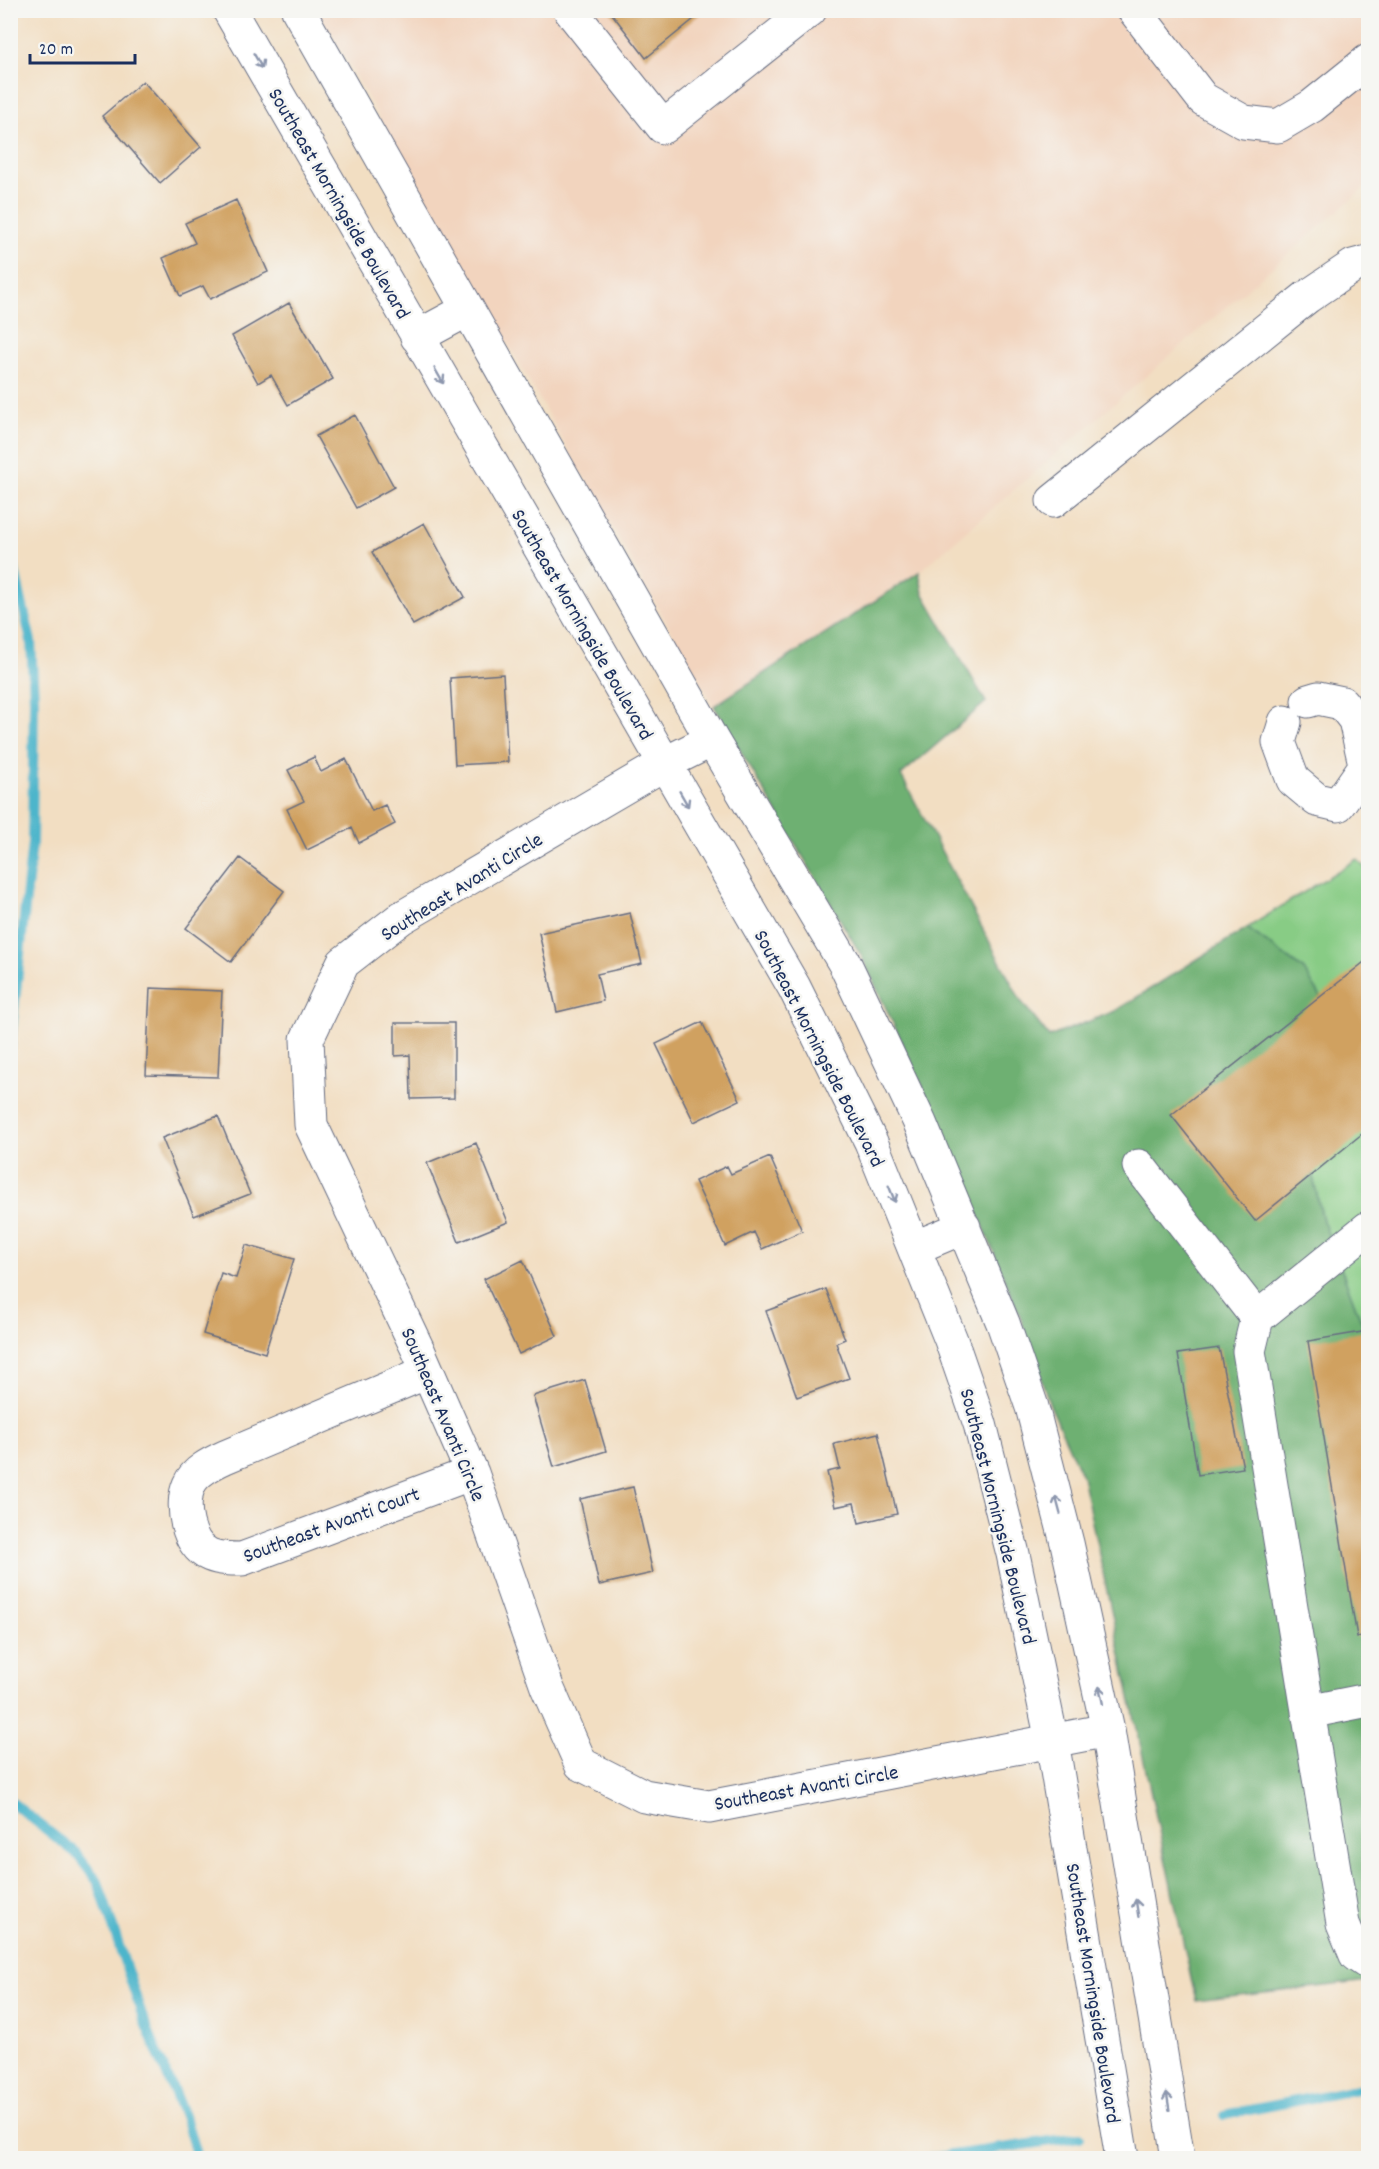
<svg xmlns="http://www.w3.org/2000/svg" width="1379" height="2169" viewBox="0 0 1379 2169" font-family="Dekko,sans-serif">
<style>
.built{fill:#f2d4be}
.green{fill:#88cc85;stroke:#527e72;stroke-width:1.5}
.forest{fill:#6eb072;stroke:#447068;stroke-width:1.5}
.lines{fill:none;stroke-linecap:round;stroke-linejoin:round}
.stream{stroke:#4db5cb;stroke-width:10}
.building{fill:#d0a161}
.minor-casing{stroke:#666c81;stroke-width:35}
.minor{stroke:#fff;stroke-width:33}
.oneway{stroke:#8d97ae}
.labels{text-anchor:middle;stroke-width:5;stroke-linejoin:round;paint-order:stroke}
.street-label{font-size:21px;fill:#1b2f5e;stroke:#f6f6f2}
</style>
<rect width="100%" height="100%" fill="#f6f6f2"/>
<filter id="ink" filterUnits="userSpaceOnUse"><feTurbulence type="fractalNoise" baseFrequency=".0167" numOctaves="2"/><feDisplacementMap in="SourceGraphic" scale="12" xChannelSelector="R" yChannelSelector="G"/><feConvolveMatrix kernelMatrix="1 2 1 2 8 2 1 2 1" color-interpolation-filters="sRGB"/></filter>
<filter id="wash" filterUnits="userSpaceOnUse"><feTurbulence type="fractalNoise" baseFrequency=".008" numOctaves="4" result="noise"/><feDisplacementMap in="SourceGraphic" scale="24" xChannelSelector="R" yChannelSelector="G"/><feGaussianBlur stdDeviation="1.35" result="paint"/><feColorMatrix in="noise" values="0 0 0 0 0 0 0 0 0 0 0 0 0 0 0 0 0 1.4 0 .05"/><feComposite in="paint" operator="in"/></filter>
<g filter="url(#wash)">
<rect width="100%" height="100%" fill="#f2dec2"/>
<path class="built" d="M 319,11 L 1368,11 L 1368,185 L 919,572 L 714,706 Z"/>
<path class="green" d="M 1357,859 L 1368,871 L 1368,1339 L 1323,1221 L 1307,1151 L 1304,970 L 1247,928 Z"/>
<path class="forest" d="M 919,572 L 923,593 L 986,702 L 901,775 L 1021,1001 L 1049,1037 L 1115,1011 L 1247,928 L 1304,970 L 1323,1000 L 1307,1151 L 1323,1221 L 1368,1339 L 1368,1981 L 1196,2001 L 1082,1476 L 1050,1405 L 1020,1316 L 973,1201 L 936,1115 L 861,955 L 714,706 Z"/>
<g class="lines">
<path class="stream" d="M 10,550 L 31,641 L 34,700 L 32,843 L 10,1047
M 10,1801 L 76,1853 L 98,1882 L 143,2018 L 187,2123 L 197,2158
M 1224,2115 L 1368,2087
M 931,2158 L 1080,2137"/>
</g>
<g id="blocks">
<path class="building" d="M 609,10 L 705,10 L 646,58 Z
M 143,81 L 201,147 L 160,183 L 102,116 Z
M 236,200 L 268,272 L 210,299 L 203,286 L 180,296 L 163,258 L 195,243 L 185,223 Z
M 289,303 L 333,379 L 288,405 L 271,375 L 258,383 L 232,336 Z
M 355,415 L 394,487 L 356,508 L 316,436 Z
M 424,523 L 465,597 L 413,625 L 372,552 Z
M 503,674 L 508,762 L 455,765 L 450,678 Z
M 314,757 L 321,772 L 346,759 L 372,811 L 385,805 L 395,824 L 359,843 L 352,828 L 307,850 L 287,809 L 304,801 L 288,770 Z
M 240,858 L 284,891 L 231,962 L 186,928 Z
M 630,913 L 642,964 L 597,974 L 603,1001 L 557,1012 L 539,933 Z
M 1368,959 L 1368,1129 L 1255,1221 L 1171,1115 Z
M 150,988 L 222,991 L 218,1077 L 146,1075 Z
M 702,1022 L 740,1100 L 694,1122 L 656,1044 Z
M 395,1023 L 454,1023 L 454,1098 L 411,1099 L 410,1055 L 395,1056 Z
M 218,1116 L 250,1194 L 194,1216 L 162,1138 Z
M 476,1143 L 508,1222 L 459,1242 L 427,1163 Z
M 770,1157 L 802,1231 L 762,1249 L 754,1232 L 725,1246 L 695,1181 L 727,1166 L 731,1174 Z
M 246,1245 L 294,1259 L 265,1353 L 203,1334 L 221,1273 L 236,1278 Z
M 523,1260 L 557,1336 L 519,1354 L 484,1279 Z
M 826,1289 L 845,1339 L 836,1343 L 849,1378 L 797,1397 L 766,1311 Z
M 1368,1331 L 1368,1635 L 1357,1637 L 1308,1341 Z
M 1219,1348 L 1243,1468 L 1198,1475 L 1178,1354 Z
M 585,1380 L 606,1451 L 554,1467 L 533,1396 Z
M 878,1433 L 897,1514 L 859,1523 L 854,1503 L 835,1507 L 827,1472 L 840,1469 L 834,1444 Z
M 633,1487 L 653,1573 L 599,1585 L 580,1499 Z"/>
</g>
</g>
<g filter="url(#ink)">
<use href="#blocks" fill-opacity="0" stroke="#666c81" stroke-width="1.5"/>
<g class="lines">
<g class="minor-casing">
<path id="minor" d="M 229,10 L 794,987 L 871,1142 L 951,1340 L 980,1424 L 1013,1554 L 1052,1741 L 1122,2158
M 298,10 L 712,740 L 845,964 L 920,1123 L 1003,1323 L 1032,1407 L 1067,1543 L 1108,1730 L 1178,2158
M 570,10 L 663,127 L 810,10
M 1134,10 L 1203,99 L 1244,122 L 1278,126 L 1312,106 L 1368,61
M 417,337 L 467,310
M 1053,501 L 1307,297 L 1353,266 L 1368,262
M 1308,701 L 1318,698 L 1342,703 L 1355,720 L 1365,764 L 1368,768
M 1285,722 L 1279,742 L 1293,780 L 1317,800 L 1338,805 L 1368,762
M 712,740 L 664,764 L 401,918 L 343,963 L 307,1039 L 311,1125 L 419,1352 L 472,1473 L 547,1687 L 581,1764 L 644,1796 L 709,1807 L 1108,1730
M 1139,1166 L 1257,1318 L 1368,1228
M 914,1248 L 964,1227
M 1257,1318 L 1249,1351 L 1343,1924 L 1356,1955 L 1368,1963
M 427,1372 L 225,1457 C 212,1463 195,1471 189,1485 C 180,1505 187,1546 210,1555 C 220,1559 231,1559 242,1559 L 472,1473
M 1308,1712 L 1368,1700"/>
</g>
<use href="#minor" class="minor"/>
</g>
<defs><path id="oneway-shaft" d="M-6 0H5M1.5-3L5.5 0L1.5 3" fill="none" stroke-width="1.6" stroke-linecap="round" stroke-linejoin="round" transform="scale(1.5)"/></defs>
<g class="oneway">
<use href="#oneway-shaft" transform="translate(258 61) rotate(60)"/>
<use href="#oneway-shaft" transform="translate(439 376) rotate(60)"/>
<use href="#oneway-shaft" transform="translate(684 799) rotate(60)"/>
<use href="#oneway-shaft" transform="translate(892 1194) rotate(68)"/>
<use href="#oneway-shaft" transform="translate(1058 1505) rotate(-105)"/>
<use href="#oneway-shaft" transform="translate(1101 1695) rotate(-102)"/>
<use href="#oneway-shaft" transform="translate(1137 1908) rotate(-99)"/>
<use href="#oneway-shaft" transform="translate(1168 2101) rotate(-99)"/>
</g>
</g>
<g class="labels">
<g class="street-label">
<text transform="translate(340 203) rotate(60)" y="7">Southeast Morningside Boulevard</text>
<text transform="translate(583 624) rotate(60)" y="7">Southeast Morningside Boulevard</text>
<text transform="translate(461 886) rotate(-32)" y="7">Southeast Avanti Circle</text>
<text transform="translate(820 1048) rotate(63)" y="7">Southeast Morningside Boulevard</text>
<text transform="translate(444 1414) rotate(67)" y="7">Southeast Avanti Circle</text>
<text transform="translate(999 1516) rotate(76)" y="7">Southeast Morningside Boulevard</text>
<text transform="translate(331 1524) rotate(-20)" y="7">Southeast Avanti Court</text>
<text transform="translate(806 1787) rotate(-10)" y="7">Southeast Avanti Circle</text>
<text transform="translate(1094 1993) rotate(81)" y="7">Southeast Morningside Boulevard</text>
</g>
</g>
<rect width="1379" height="2169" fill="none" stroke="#f6f6f2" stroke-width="36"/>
<path d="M30 54v9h105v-9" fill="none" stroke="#1b2f5e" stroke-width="3"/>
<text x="39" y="54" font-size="18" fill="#1b2f5e" stroke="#f6f6f2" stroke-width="4.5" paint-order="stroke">20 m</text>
</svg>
